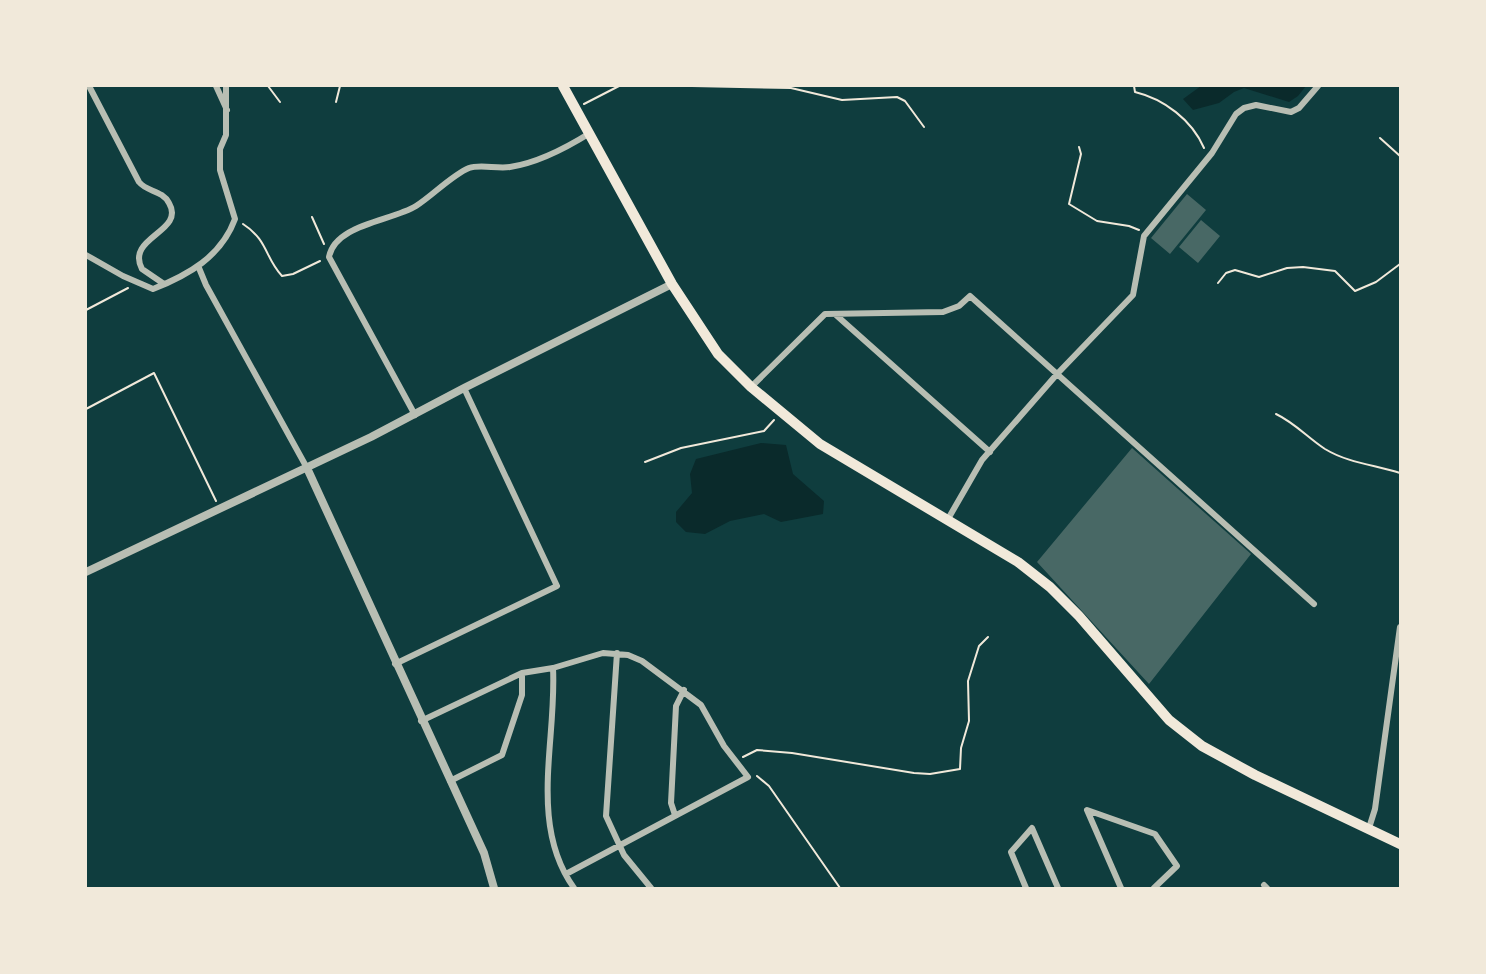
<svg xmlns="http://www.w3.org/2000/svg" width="1486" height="974" viewBox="0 0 1486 974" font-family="'PT Sans',sans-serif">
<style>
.water{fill:#0a2a2b}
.building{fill:#486865}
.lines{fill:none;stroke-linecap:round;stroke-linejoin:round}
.path{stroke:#f1e9da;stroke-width:2}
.minor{stroke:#b8beb3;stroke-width:6}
.tertiary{stroke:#b8beb3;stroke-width:8}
.trunk{stroke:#f1e9da;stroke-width:10}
</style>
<rect width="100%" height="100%" fill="#0f3d3e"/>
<path class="water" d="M 1201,86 L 1306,86 L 1298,96 L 1289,102 L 1244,88 L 1234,92 L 1219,103 L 1193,110 L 1183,99 Z
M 761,443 L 786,445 L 793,474 L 824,501 L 823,514 L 781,522 L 764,514 L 730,521 L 705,534 L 686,532 L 676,522 L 676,512 L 692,493 L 690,474 L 696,459 Z"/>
<path class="building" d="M 1187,194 L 1206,210 L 1170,254 L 1151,238 Z
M 1201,220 L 1220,236 L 1198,263 L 1179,247 Z
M 1132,448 L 1251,554 L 1149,684 L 1037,562 Z"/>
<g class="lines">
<path class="path" d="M 268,86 L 280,102
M 507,86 L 544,86
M 692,86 L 791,88 L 842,100 L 897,97 L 905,101 L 924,127
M 1134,86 L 1135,92 C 1164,99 1192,120 1204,148
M 336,102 L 340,86
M 584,104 L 619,86
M 1380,138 L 1400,156
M 1079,147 L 1081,154 L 1069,204 L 1097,221 L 1129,226 L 1139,230
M 312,217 L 324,244
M 243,224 C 268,240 265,258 282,276 L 293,274 L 320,261
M 1218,283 L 1226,273 L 1235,270 L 1259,277 L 1287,268 L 1303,267 L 1335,271 L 1355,291 L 1376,282 L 1400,264
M 86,310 L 128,288
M 86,409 L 154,373 L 216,501
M 1276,414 C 1295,423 1308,438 1325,449 C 1348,463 1375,465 1400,473
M 645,462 L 681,448 L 764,431 L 774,420
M 743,757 L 757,750 L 792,753 L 914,773 L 930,774 L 960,769 L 961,748 L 969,721 L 968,681 L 979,646 L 988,637
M 757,776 L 769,786 L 840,888"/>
<path class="minor" d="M 89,86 L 139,182 C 147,192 162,190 169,203 C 186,232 125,237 142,269 L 164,284
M 216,86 L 227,110
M 86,255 L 123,276 L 153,289 C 188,275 221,257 235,219 L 220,170 L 220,149 L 226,135 L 226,86
M 199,268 L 206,285 L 307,468
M 836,315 L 990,452
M 751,387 L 825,314 L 943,312 L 959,306 L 970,296 L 1314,604
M 415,415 L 329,257 C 335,224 392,221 416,206 C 432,196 452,175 469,168 C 480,164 497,169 510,167 C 537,163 566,148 590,133
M 948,519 L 982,460 L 1058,373 L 1133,295 L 1144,236 L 1212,153 L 1236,114 L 1244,108 L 1256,105 L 1291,112 L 1299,108 L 1318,86
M 617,653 L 606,816 L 624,855 L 651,888
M 395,664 L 557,586 L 464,388
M 553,668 C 557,740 528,824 574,888
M 421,721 L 522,673 L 553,668 L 603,653 L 628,655 L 642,661 L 701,705 L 724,746 L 748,777 L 566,874
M 450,781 L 502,755 L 522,695 L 522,673
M 675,815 L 671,803 L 676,706 L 684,690
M 1369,828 L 1375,809 L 1400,627
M 1264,885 L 1267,888
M 1026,888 L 1011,852 L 1032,828 L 1058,888
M 1121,888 L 1087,810 L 1155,834 L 1177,866 L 1154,888"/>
<path class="tertiary" d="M 307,468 L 484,853 L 494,888
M 86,572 L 371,437 L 464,388 L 672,284"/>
<path class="trunk" d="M 563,86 L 672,284 L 718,354 L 751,387 L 820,444 L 1018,562 L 1050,587 L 1079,616 L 1169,720 L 1202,746 L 1255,775 L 1400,844"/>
</g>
<rect width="1486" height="974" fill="none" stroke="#f1e9da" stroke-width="174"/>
</svg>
